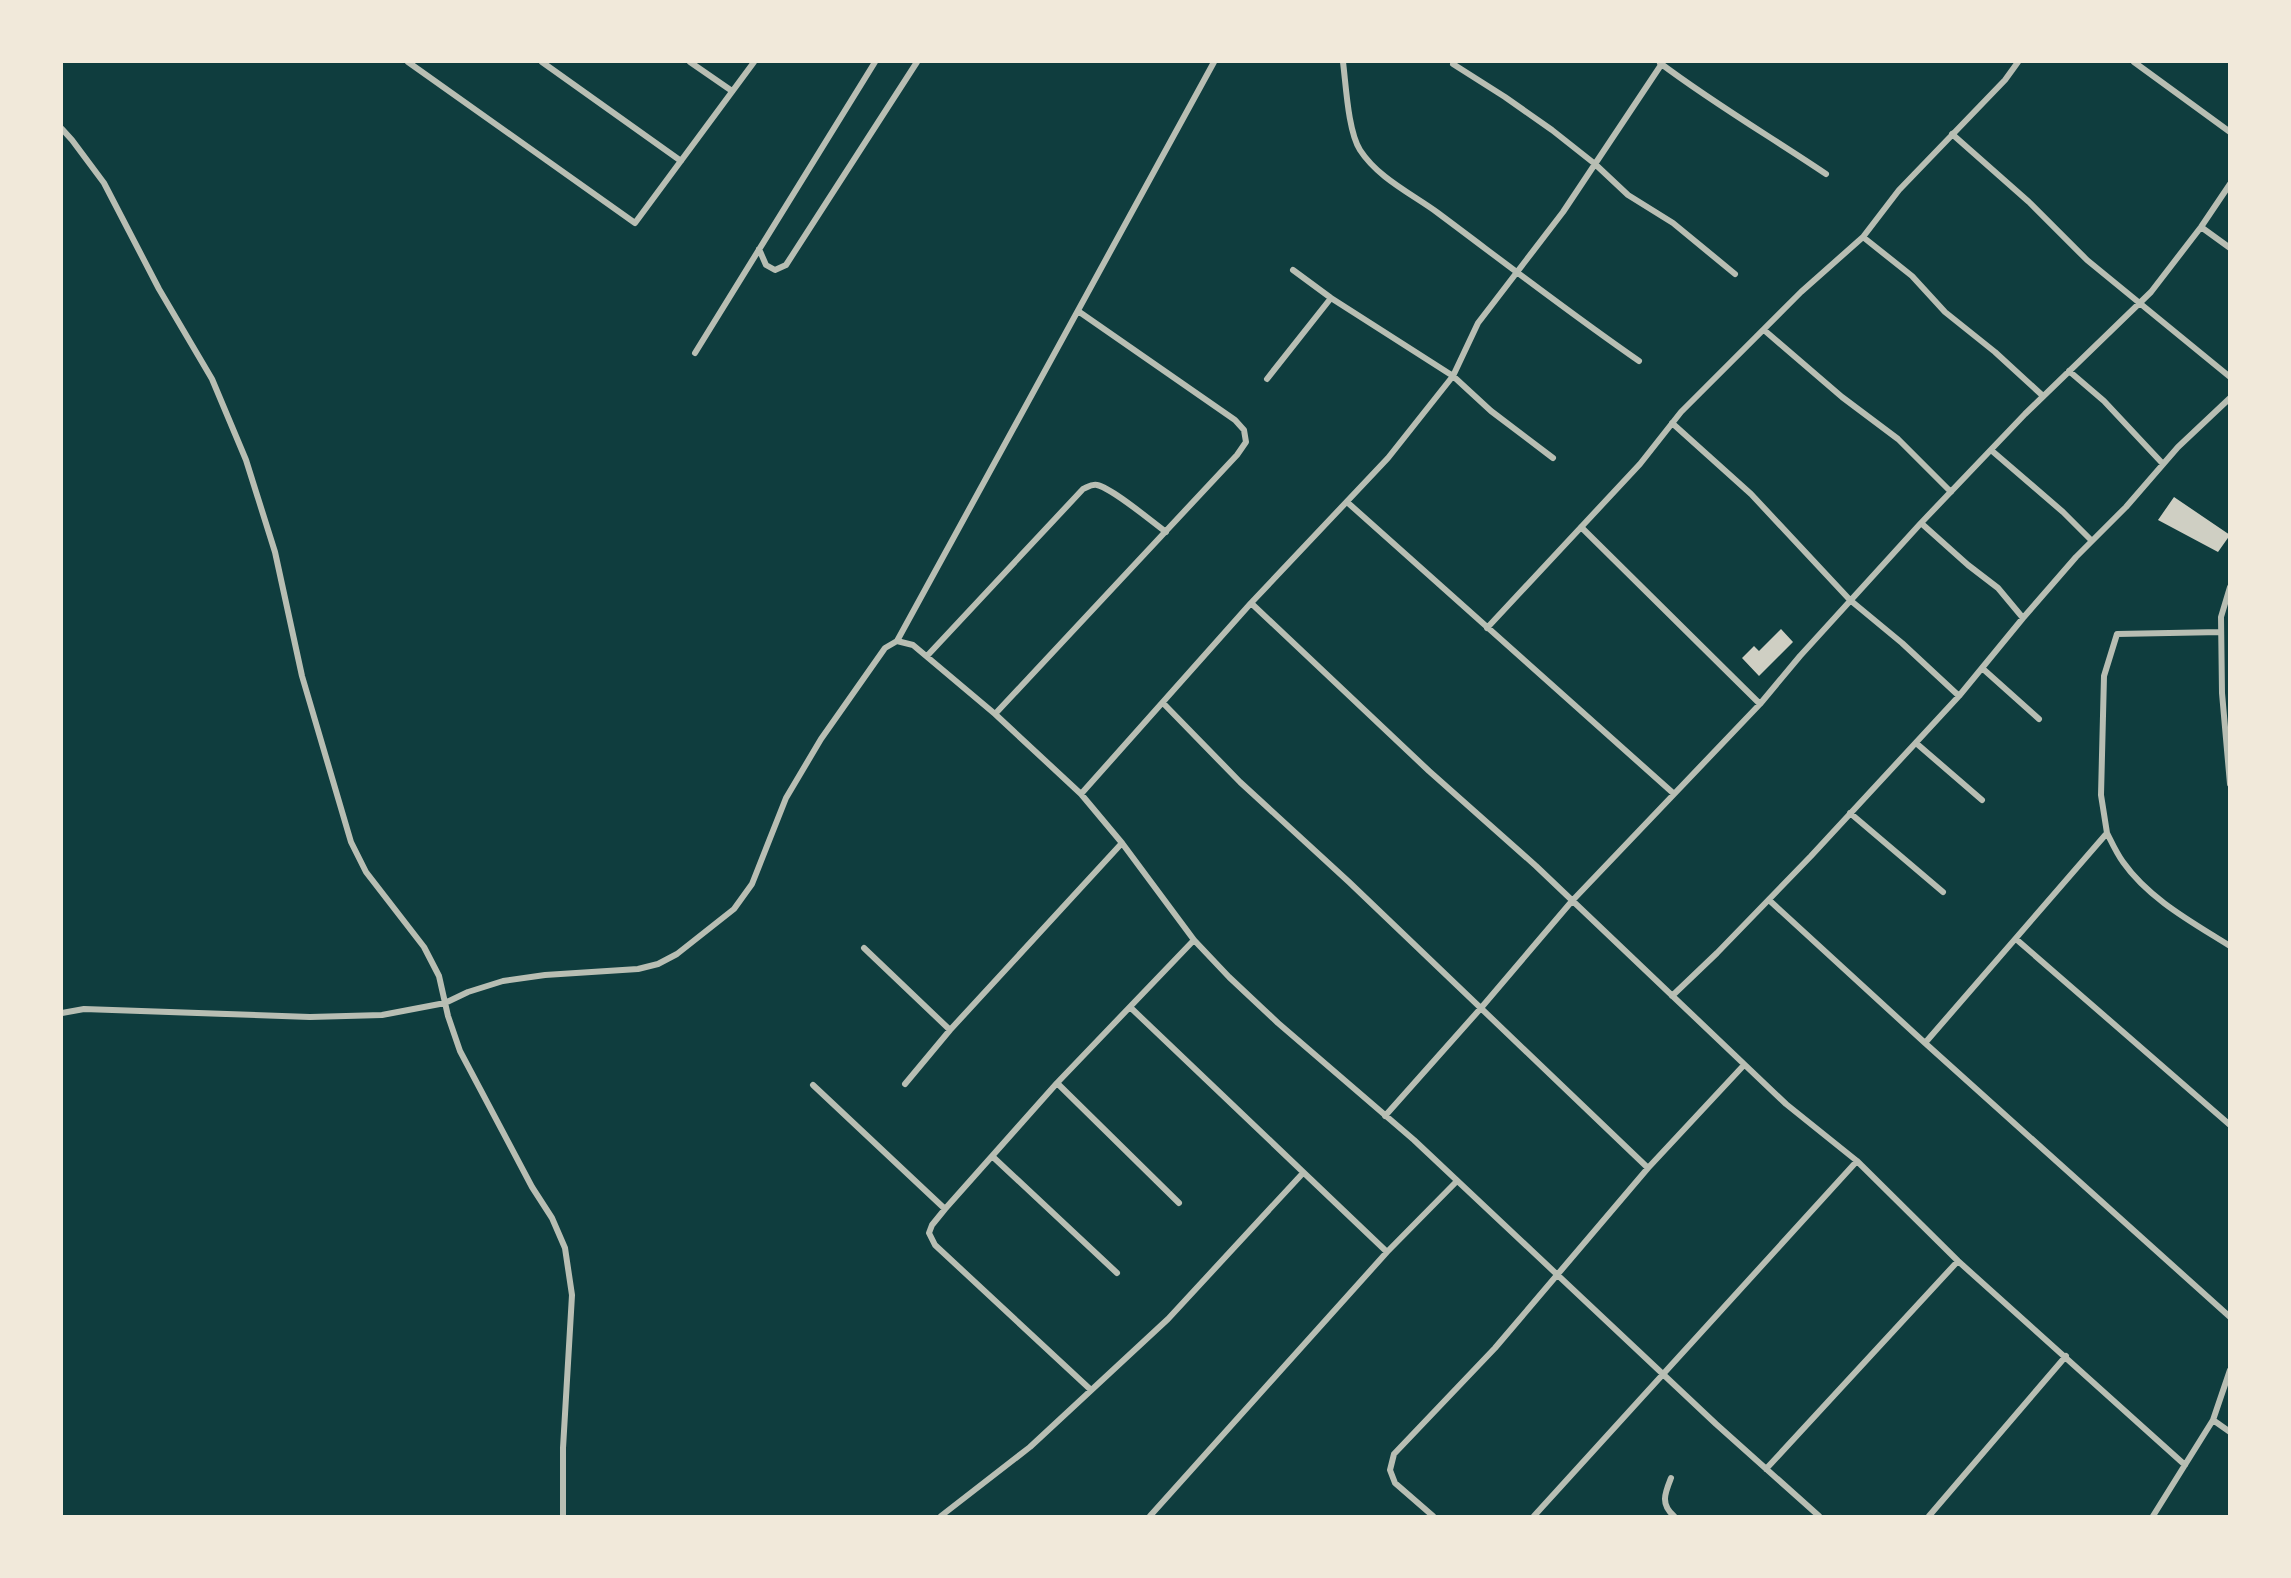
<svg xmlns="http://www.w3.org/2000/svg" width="2291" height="1578" viewBox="0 0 2291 1578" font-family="'Nunito Sans',sans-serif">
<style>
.building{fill:#cfcfc3}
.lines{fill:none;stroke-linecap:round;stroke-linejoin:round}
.minor{stroke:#b8beb3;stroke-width:6}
</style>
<rect width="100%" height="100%" fill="#0f3d3e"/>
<path class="building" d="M 2174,497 L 2230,535 L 2218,552 L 2158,520 Z
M 1781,629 L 1793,642 L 1759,676 L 1742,658 L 1754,646 L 1759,651 Z"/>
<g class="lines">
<path class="minor" d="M 408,62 L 635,223 L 754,62
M 542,62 L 681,161
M 690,62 L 732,91
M 1343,62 C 1346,85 1348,131 1360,150 C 1378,178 1412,194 1438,213 C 1505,263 1571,314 1639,361
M 2134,62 L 2230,132
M 1660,63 C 1713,103 1771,137 1826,174
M 1453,64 L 1505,97 L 1552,130 L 1595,164 L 1628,195 L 1673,223 L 1735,274
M 62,129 L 72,140 L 104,183 L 159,289 L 212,379 L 246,460 L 275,552 L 302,676 L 351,842 L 366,872 L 424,947 L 439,976 L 448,1016 L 460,1051 L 532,1187 L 552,1218 L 565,1248 L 572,1295 L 563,1448 L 563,1516
M 1952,134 L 2029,202 L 2087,260 L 2230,377
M 2201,227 L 2230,248
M 1863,237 L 1912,276 L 1945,312 L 1995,352 L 2043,396
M 759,249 L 766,265 L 775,270 L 786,265 L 917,62
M 1293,270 L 1331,298 L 1453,376 L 1491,411 L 1553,458
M 1764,330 L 1842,397 L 1898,439 L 1951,492
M 695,353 L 875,62
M 2069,371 L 2104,401 L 2163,464
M 1267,379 L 1331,298
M 1672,423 L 1751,494 L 1850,600 L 1902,643 L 1959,696
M 1991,450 L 2063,512 L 2092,541
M 1347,502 L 1673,793
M 1921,523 L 1968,565 L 1998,588 L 2023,618
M 1581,527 L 1760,704
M 2230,587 L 2221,617 L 2222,693 L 2230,784
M 1251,603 L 1429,771 L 1536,866 L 1786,1104 L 1857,1161 L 1958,1261 L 2185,1465
M 1487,628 L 1640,464 L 1681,412 L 1801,292 L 1863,237 L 1899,190 L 2005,80 L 2018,62
M 897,641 L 1214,62
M 927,656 L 1083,489 C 1088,487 1091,484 1097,485 C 1112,488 1151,521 1166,532
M 1982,668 L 2039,719
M 1163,703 L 1240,782 L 1349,882 L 1648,1168
M 995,714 L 1237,455 L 1246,442 L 1244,430 L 1235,420 L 1078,311
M 1916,743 L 1982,800
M 1081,794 L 1251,603 L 1388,458 L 1453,376 L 1478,323 L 1563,212 L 1663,62
M 1850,813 L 1943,892
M 2107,833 C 2112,843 2117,854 2123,862 C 2149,899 2192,922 2230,946
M 1769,900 L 1925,1043 L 2230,1317
M 2016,939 L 2230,1125
M 864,948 L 950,1030
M 1672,996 L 1717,953 L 1811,856 L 1959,696 L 2023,618 L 2076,557 L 2126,507 L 2178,447 L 2230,398
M 1131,1008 L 1387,1252 L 1457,1181
M 62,1013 L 84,1009 L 310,1017 L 382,1015 L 445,1003 L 468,992 L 503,981 L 545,975 L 638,969 L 658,964 L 677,954 L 734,909 L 752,884 L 786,798 L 821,739 L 885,648 L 897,641 L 913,645 L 995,714 L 1081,794 L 1122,843 L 1194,940 L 1229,977 L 1278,1023 L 1414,1140 L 1716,1424 L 1819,1516
M 1925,1043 L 2107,833 L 2101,795 L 2104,676 L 2117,634 L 2221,632
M 1057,1083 L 1179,1203
M 905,1084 L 950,1030 L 1122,843
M 813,1085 L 945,1209
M 1385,1116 L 1481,1008 L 1572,901 L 1760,704 L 1800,656 L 1921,523 L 2025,414 L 2151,292 L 2201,227 L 2230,184
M 992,1156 L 1117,1273
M 1091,1390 L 935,1245 L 929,1233 L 932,1225 L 945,1209 L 1057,1083 L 1194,940
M 2213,1420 L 2230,1432
M 1766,1469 L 1958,1261
M 1671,1478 C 1665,1493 1660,1504 1674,1516
M 941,1516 L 1030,1447 L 1168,1319 L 1303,1173
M 1150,1516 L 1387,1252
M 1433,1516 L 1395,1483 L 1390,1470 L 1394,1454 L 1495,1348 L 1648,1168 L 1744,1065
M 1534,1516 L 1857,1161
M 1929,1516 L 2066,1356
M 2153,1516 L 2213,1420 L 2230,1370"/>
</g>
<rect width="2291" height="1578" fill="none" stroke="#f1e9da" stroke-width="126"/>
</svg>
